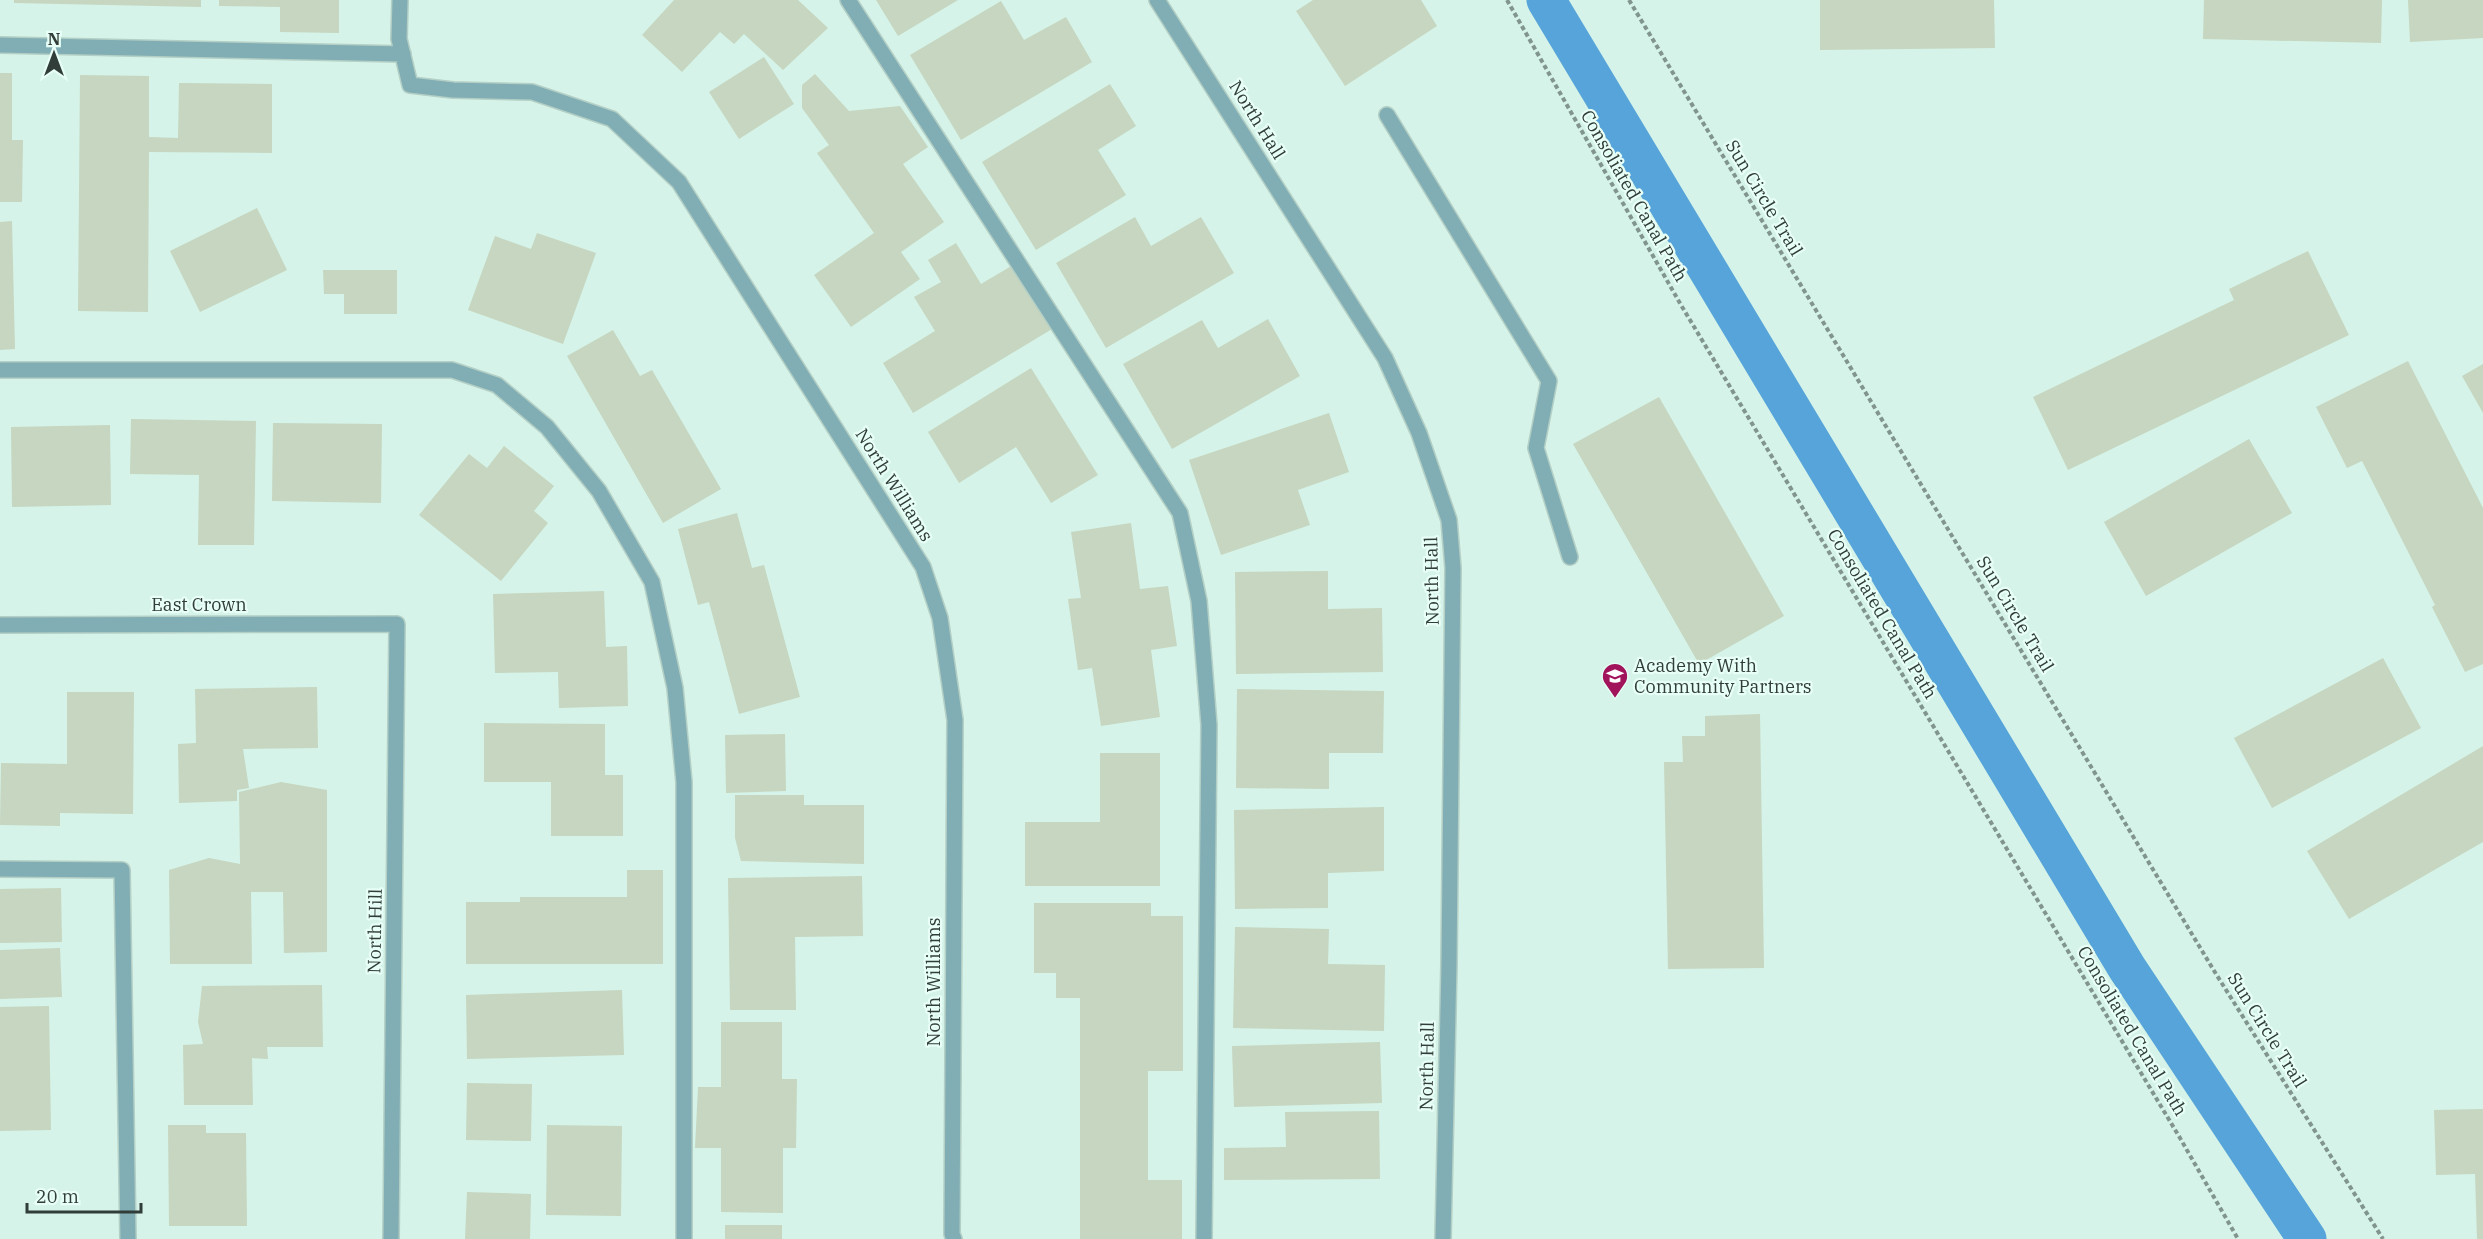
<svg xmlns="http://www.w3.org/2000/svg" width="2483" height="1239" viewBox="0 0 2483 1239" font-family="'IBM Plex Serif',serif">
<style>
.lines{fill:none;stroke-linecap:round;stroke-linejoin:round}
.canal{stroke:#56a4d9;stroke-width:39}
.building{fill:#c6d6c0}
.minor-casing{stroke:#b4cfc5;stroke-width:18}
.path{stroke:#81958e;stroke-width:4;stroke-dasharray:4.5 3;stroke-linecap:butt}
.minor{stroke:#81aeb4;stroke-width:15}
.labels{text-anchor:middle;stroke-width:4.5;stroke-linejoin:round;paint-order:stroke}
.street-label{font-size:18px;fill:#313d38;stroke:#e7fff6}
.poi-label{font-size:18px;fill:#313d38;stroke:#e7fff6;text-anchor:start}
</style>
<rect width="100%" height="100%" fill="#d5f3e8"/>
<g class="lines">
<path class="canal" d="M 1546,0 L 2127,968 L 2307,1239"/>
</g>
<path class="building" d="M 14,0 L 201,0 L 201,7 L 14,3 Z
M 219,0 L 339,0 L 339,33 L 280,32 L 280,7 L 219,6 Z
M 674,0 L 798,0 L 828,28 L 783,70 L 744,34 L 734,44 L 720,32 L 682,72 L 642,35 Z
M 876,0 L 958,0 L 898,36 Z
M 1313,0 L 1421,0 L 1437,26 L 1345,86 L 1296,11 Z
M 1820,0 L 1994,0 L 1995,48 L 1820,50 Z
M 2204,0 L 2382,0 L 2381,43 L 2203,39 Z
M 2408,0 L 2483,0 L 2483,38 L 2410,42 Z
M 1001,1 L 1024,40 L 1066,17 L 1092,62 L 961,140 L 910,55 Z
M 764,57 L 794,104 L 739,139 L 709,92 Z
M 0,73 L 12,73 L 12,140 L 23,140 L 22,202 L 0,202 Z
M 815,74 L 849,111 L 900,106 L 928,147 L 903,164 L 944,222 L 901,252 L 920,279 L 851,327 L 814,275 L 874,233 L 817,153 L 829,145 L 802,108 L 802,85 Z
M 80,75 L 149,76 L 149,137 L 178,138 L 179,83 L 272,84 L 272,153 L 149,152 L 148,312 L 78,311 Z
M 1110,84 L 1136,126 L 1098,150 L 1126,195 L 1036,250 L 982,162 Z
M 257,208 L 287,270 L 200,312 L 170,251 Z
M 1135,217 L 1151,246 L 1201,217 L 1234,273 L 1106,348 L 1056,263 Z
M 12,221 L 15,349 L 0,350 L 0,222 Z
M 537,233 L 596,253 L 563,344 L 468,310 L 495,236 L 531,249 Z
M 956,243 L 981,284 L 1013,265 L 1052,329 L 913,413 L 883,363 L 935,331 L 914,297 L 941,282 L 928,260 Z
M 2308,251 L 2349,335 L 2068,470 L 2033,397 L 2234,300 L 2229,289 Z
M 323,270 L 397,270 L 397,314 L 344,314 L 344,294 L 324,294 Z
M 1268,319 L 1300,376 L 1172,449 L 1123,364 L 1202,320 L 1218,348 Z
M 613,330 L 640,376 L 652,370 L 721,489 L 663,523 L 567,356 Z
M 2408,361 L 2483,508 L 2483,664 L 2465,672 L 2432,607 L 2435,605 L 2362,461 L 2347,468 L 2316,407 Z
M 2483,364 L 2483,413 L 2462,376 Z
M 1031,368 L 1098,475 L 1051,503 L 1016,447 L 959,483 L 928,432 Z
M 1659,397 L 1784,616 L 1699,664 L 1573,444 Z
M 1329,413 L 1349,472 L 1298,490 L 1310,525 L 1221,555 L 1189,460 Z
M 131,419 L 256,421 L 254,545 L 198,545 L 199,475 L 130,474 Z
M 273,423 L 382,424 L 381,503 L 272,501 Z
M 110,425 L 111,505 L 12,507 L 11,427 Z
M 2249,439 L 2292,513 L 2146,596 L 2104,522 Z
M 504,446 L 554,486 L 534,511 L 548,523 L 501,581 L 419,515 L 469,454 L 487,468 Z
M 737,513 L 752,568 L 764,565 L 800,697 L 739,714 L 709,602 L 698,605 L 678,529 Z
M 1131,523 L 1140,589 L 1168,586 L 1177,646 L 1151,650 L 1160,717 L 1101,726 L 1092,668 L 1078,670 L 1068,599 L 1081,598 L 1071,532 Z
M 1328,571 L 1328,609 L 1382,608 L 1383,672 L 1236,674 L 1235,572 Z
M 604,591 L 606,647 L 627,646 L 628,706 L 559,708 L 558,672 L 495,673 L 493,594 Z
M 2383,658 L 2421,728 L 2272,808 L 2234,738 Z
M 317,687 L 318,748 L 243,749 L 249,788 L 237,790 L 237,801 L 179,803 L 178,744 L 196,743 L 195,689 Z
M 1237,689 L 1384,691 L 1383,753 L 1329,753 L 1329,789 L 1236,788 Z
M 67,692 L 134,692 L 133,814 L 60,813 L 60,826 L 0,825 L 1,763 L 67,764 Z
M 1760,714 L 1764,968 L 1668,969 L 1664,762 L 1683,762 L 1682,736 L 1705,736 L 1705,716 Z
M 484,723 L 605,724 L 605,775 L 623,775 L 623,836 L 551,836 L 551,782 L 484,782 Z
M 785,734 L 786,791 L 726,793 L 725,735 Z
M 2483,746 L 2483,842 L 2349,919 L 2307,851 Z
M 1100,753 L 1160,753 L 1160,886 L 1025,886 L 1025,822 L 1100,822 Z
M 281,782 L 327,790 L 327,952 L 284,953 L 283,892 L 251,892 L 252,964 L 170,964 L 169,870 L 209,858 L 240,864 L 239,792 Z
M 735,795 L 804,795 L 804,805 L 864,805 L 864,864 L 741,861 L 735,838 Z
M 1384,807 L 1384,871 L 1328,873 L 1328,908 L 1235,909 L 1234,810 Z
M 627,870 L 663,870 L 663,964 L 466,964 L 466,902 L 520,902 L 520,897 L 627,897 Z
M 862,876 L 863,936 L 795,937 L 796,1010 L 730,1010 L 728,878 Z
M 61,888 L 62,942 L 0,943 L 0,889 Z
M 1034,903 L 1151,903 L 1151,916 L 1183,916 L 1183,1071 L 1148,1071 L 1148,1180 L 1182,1180 L 1182,1239 L 1080,1239 L 1080,998 L 1056,998 L 1056,973 L 1034,973 Z
M 1235,927 L 1329,929 L 1328,964 L 1385,965 L 1384,1031 L 1233,1028 Z
M 60,948 L 62,997 L 0,999 L 0,950 Z
M 322,985 L 323,1047 L 267,1047 L 268,1059 L 252,1058 L 253,1105 L 184,1105 L 183,1045 L 203,1044 L 198,1022 L 202,986 Z
M 622,990 L 624,1055 L 467,1059 L 466,995 Z
M 49,1006 L 51,1130 L 0,1131 L 0,1007 Z
M 721,1022 L 782,1022 L 782,1079 L 797,1079 L 796,1148 L 783,1148 L 783,1213 L 721,1212 L 721,1148 L 695,1148 L 698,1087 L 721,1087 Z
M 1380,1042 L 1382,1103 L 1234,1107 L 1232,1046 Z
M 467,1083 L 532,1084 L 531,1141 L 466,1140 Z
M 2483,1109 L 2483,1239 L 2477,1239 L 2475,1174 L 2436,1175 L 2434,1110 Z
M 1379,1111 L 1380,1179 L 1224,1180 L 1224,1148 L 1286,1147 L 1285,1112 Z
M 168,1125 L 206,1125 L 206,1133 L 246,1133 L 247,1226 L 169,1226 Z
M 547,1125 L 622,1126 L 621,1216 L 546,1215 Z
M 467,1192 L 531,1194 L 530,1239 L 465,1239 Z
M 725,1225 L 782,1225 L 782,1239 L 725,1239 Z"/>
<g class="lines">
<g class="minor-casing">
<path id="minor" d="M 400,0 L 399,39 L 410,85 L 453,90 L 532,92 L 612,119 L 679,182 L 923,567 L 940,618 L 955,720 L 952,1234 L 954,1239
M 848,0 L 1180,513 L 1199,601 L 1209,725 L 1204,1239
M 1157,0 L 1385,358 L 1419,433 L 1449,520 L 1453,568 L 1449,964 L 1443,1239
M 0,45 L 403,54
M 1387,115 L 1549,381 L 1536,448 L 1570,557
M 0,370 L 452,370 L 497,385 L 547,427 L 599,491 L 652,582 L 675,688 L 684,782 L 684,1239
M 0,625 L 397,624 L 391,1239
M 0,869 L 122,870 L 128,1239"/>
</g>
<path class="path" d="M 1507,0 L 1681,305 L 2180,1138 L 2238,1239
M 1629,0 L 2216,974 L 2383,1239"/>
<use href="#minor" class="minor"/>
</g>
<defs>
<g id="school-pin" transform="scale(1.35)"><path d="M0 17L-7.5 6A9.5 9.5 0 1 1 7.5 6Z" fill="#a1135b" stroke="#e7fff6"/><path d="M0-5L7-2L0 1L-7-2ZM-4 1L0 2.5L4 1V4Q0 6-4 4Z" fill="#fff"/></g>
</defs>
<g fill-rule="evenodd">
<use href="#school-pin" x="1615" y="676"/>
</g>
<g class="labels">
<g class="street-label">
<text transform="translate(1257 120) rotate(58)" y="6">North Hall</text>
<text transform="translate(1634 196) rotate(60)" y="6">Consoliated Canal Path</text>
<text transform="translate(1764 198) rotate(59)" y="6">Sun Circle Trail</text>
<text transform="translate(894 485) rotate(58)" y="6">North Williams</text>
<text transform="translate(1432 581) rotate(-91)" y="6">North Hall</text>
<text x="199" y="611">East Crown</text>
<text transform="translate(1882 614) rotate(59)" y="6">Consoliated Canal Path</text>
<text transform="translate(2015 614) rotate(59)" y="6">Sun Circle Trail</text>
<text transform="translate(375 931) rotate(-89)" y="6">North Hill</text>
<text transform="translate(934 982) rotate(-90)" y="6">North Williams</text>
<text transform="translate(2267 1030) rotate(58)" y="6">Sun Circle Trail</text>
<text transform="translate(2132 1031) rotate(59)" y="6">Consoliated Canal Path</text>
<text transform="translate(1427 1066) rotate(-89)" y="6">North Hall</text>
</g>
<g class="poi-label">
<text x="1634" y="672">Academy With<tspan x="1634" dy="21">Community Partners</tspan></text>
</g>
</g>
<g transform="translate(54 54)" stroke="#e7fff6" stroke-width="4.5" paint-order="stroke">
<path d="M0-4.5L10 22L0 15L-10 22Z" fill="#313d38"/>
<text y="-9" font-size="16" font-weight="bold" text-anchor="middle" fill="#313d38">N</text>
</g>
<path d="M27 1203v9h114v-9" fill="none" stroke="#313d38" stroke-width="3"/>
<text x="36" y="1203" font-size="18" fill="#313d38" stroke="#e7fff6" stroke-width="4.5" paint-order="stroke">20 m</text>
</svg>
